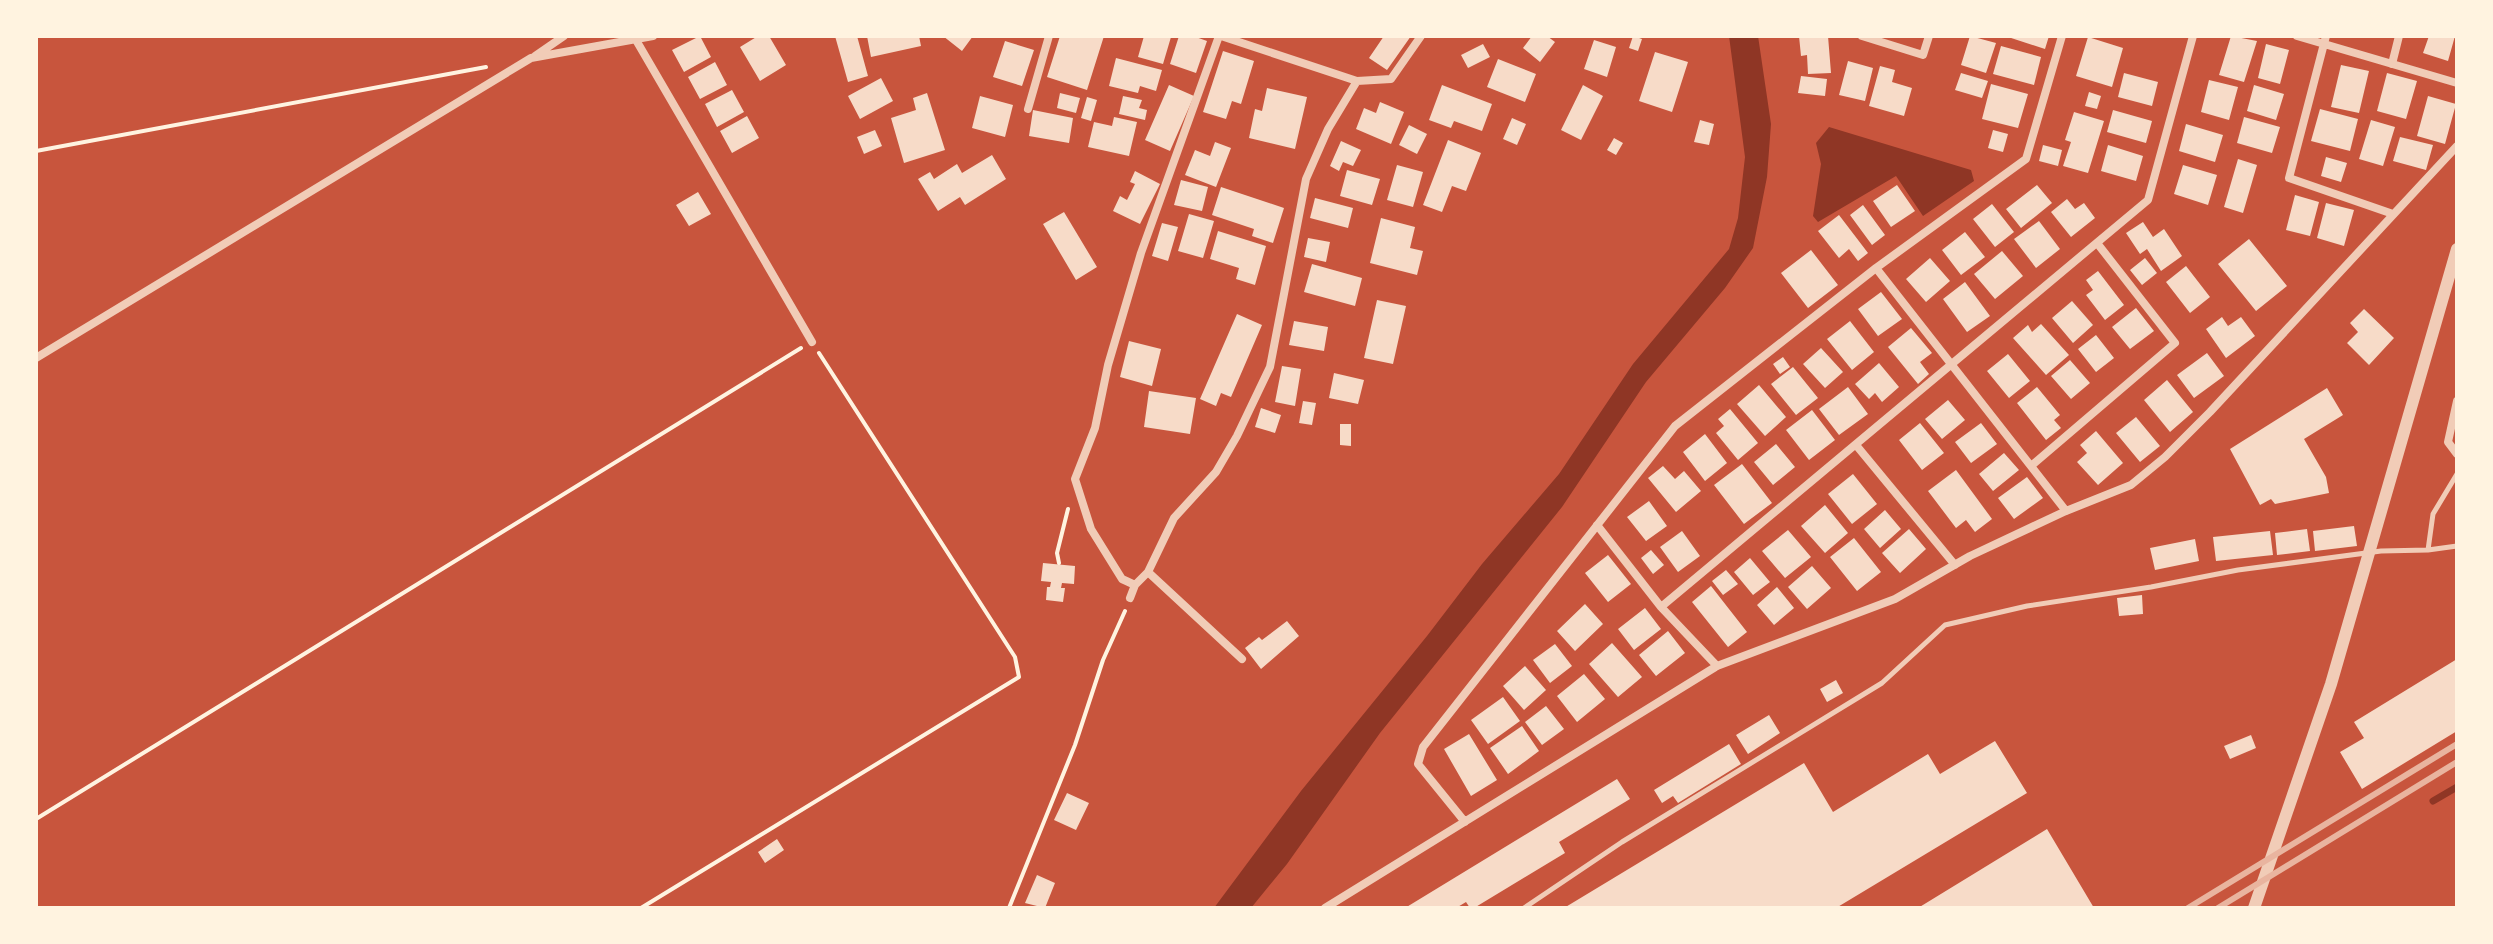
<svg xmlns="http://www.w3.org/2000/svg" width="2493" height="944" viewBox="0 0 2493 944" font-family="Raleway,sans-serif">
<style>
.water{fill:#8f3625}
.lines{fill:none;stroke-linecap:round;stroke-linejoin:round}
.stream{stroke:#8f3625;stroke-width:7}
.building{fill:#f7dbc8}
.path{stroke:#fff3e0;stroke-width:4}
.service{stroke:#f1ccb7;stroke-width:5}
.minor{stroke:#f1ccb7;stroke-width:8}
.tertiary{stroke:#f1ccb7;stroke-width:12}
.rail{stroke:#e9b49f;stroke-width:6}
</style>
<rect width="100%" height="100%" fill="#c8553d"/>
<path class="water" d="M 1729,36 L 1758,36 L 1771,124 L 1767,177 L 1753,248 L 1725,288 L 1646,382 L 1562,507 L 1380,733 L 1287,864 L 1251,908 L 1214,908 L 1301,791 L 1427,636 L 1482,564 L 1559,474 L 1633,364 L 1729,249 L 1738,218 L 1745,157 Z
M 1829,127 L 1971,170 L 1974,181 L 1923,216 L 1896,176 L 1818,222 L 1813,216 L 1821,164 L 1816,143 Z"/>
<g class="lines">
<path class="stream" d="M 2433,801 L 2457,787"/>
</g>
<path class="building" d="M 700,36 L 711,57 L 684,72 L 672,50 Z
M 758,36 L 769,36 L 786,65 L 760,81 L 740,47 Z
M 835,36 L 857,36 L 868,76 L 848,82 Z
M 867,36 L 919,36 L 921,46 L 871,57 Z
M 943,36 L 973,36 L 962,51 Z
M 1060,36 L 1104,36 L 1087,90 L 1047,77 Z
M 1144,36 L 1171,37 L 1163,64 L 1138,57 Z
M 1179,36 L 1193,36 L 1207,41 L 1196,73 L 1170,64 Z
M 1384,36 L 1411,36 L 1387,70 L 1369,58 Z
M 1532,36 L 1547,36 L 1555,42 L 1540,62 L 1523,48 Z
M 1633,36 L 1642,39 L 1638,51 L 1629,48 Z
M 1799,36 L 1828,36 L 1831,73 L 1808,74 L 1807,55 L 1801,56 Z
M 1970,36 L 1996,43 L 1986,73 L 1961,65 Z
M 2005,36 L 2049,36 L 2045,49 Z
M 2231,36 L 2257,41 L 2244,82 L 2219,75 Z
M 2429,36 L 2455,36 L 2448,61 L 2423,53 Z
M 2088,37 L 2123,48 L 2112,87 L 2076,76 Z
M 1594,40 L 1616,47 L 1607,77 L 1584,69 Z
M 1005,41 L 1034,50 L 1022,86 L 993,77 Z
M 1483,44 L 1490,57 L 1468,68 L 1461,55 Z
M 2266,44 L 2289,50 L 2280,84 L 2258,78 Z
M 2001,46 L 2041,57 L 2034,85 L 1993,74 Z
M 1223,51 L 1254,61 L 1241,104 L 1232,101 L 1226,119 L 1203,112 Z
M 1655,52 L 1688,62 L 1672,112 L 1639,101 Z
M 1116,58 L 1162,70 L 1156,91 L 1140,86 L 1138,93 L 1109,86 Z
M 1498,59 L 1536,74 L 1525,102 L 1487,87 Z
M 1848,61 L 1873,68 L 1865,101 L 1839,95 Z
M 715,62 L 727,85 L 700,99 L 688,77 Z
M 2341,65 L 2369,71 L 2359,113 L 2331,107 Z
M 1880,66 L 1895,70 L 1892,82 L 1912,88 L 1904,116 L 1869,106 Z
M 1961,73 L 1988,81 L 1982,98 L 1955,90 Z
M 2124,73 L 2158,82 L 2152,106 L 2118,97 Z
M 2387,73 L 2417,81 L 2406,119 L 2377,111 Z
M 1801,76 L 1827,79 L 1825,96 L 1798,93 Z
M 881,78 L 893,101 L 860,119 L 848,96 Z
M 2209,80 L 2238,87 L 2229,120 L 2201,112 Z
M 1991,84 L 2028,94 L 2018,128 L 1982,119 Z
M 1169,85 L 1194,96 L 1170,151 L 1145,140 Z
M 1442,85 L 1492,104 L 1482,131 L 1454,121 L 1451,128 L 1429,120 Z
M 1583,85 L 1603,96 L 1581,140 L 1561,130 Z
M 2254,85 L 2284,94 L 2276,120 L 2247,111 Z
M 1267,88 L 1307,97 L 1295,149 L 1249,138 L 1255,109 L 1262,111 Z
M 732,90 L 744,112 L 717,127 L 705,104 Z
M 2089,92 L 2101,96 L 2097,109 L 2085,106 Z
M 927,93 L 945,150 L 904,163 L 891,118 L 916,110 L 913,98 Z
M 1060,93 L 1080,98 L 1076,113 L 1057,108 Z
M 980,96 L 1013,105 L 1005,137 L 972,128 Z
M 1123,96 L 1142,100 L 1139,108 L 1147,110 L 1145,120 L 1119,114 Z
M 2428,96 L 2456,104 L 2445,144 L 2417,136 Z
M 1087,97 L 1097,100 L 1091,121 L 1081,118 Z
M 1380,102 L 1404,112 L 1391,144 L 1356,129 L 1364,108 L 1376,113 Z
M 2320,109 L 2358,119 L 2350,151 L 2311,141 Z
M 1033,110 L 1073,118 L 1069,143 L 1029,136 Z
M 2113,110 L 2152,121 L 2146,143 L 2107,132 Z
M 2074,112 L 2104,121 L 2088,173 L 2063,166 L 2071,142 L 2065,140 Z
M 747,116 L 759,138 L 732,153 L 720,131 Z
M 1114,117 L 1137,122 L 1129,156 L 1088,147 L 1094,122 L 1112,126 Z
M 2244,117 L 2280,127 L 2272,153 L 2237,143 Z
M 1512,118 L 1526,124 L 1517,145 L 1503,139 Z
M 1700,120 L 1714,124 L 1709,145 L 1694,142 Z
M 2371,120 L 2395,127 L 2383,166 L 2359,159 Z
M 2186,124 L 2223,135 L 2215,162 L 2179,151 Z
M 1409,125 L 1427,134 L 1417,154 L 1399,145 Z
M 875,130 L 882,146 L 864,154 L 857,137 Z
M 1993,130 L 2008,134 L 2003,152 L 1988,148 Z
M 2400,137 L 2433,145 L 2426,170 L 2393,161 Z
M 1614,138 L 1623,143 L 1616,155 L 1607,150 Z
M 1448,140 L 1481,153 L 1466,191 L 1452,186 L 1442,212 L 1423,205 Z
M 1341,141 L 1361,150 L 1353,166 L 1343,162 L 1339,171 L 1330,166 Z
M 1215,142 L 1231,148 L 1216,187 L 1185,175 L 1195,150 L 1210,156 Z
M 2043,145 L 2062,150 L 2058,166 L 2039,161 Z
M 2108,145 L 2143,156 L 2136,181 L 2101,171 Z
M 992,155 L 1006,179 L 965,205 L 960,197 L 938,211 L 918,179 L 930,172 L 934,179 L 957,164 L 962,173 Z
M 2326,157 L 2347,163 L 2341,182 L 2321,176 Z
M 2238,159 L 2257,165 L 2243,213 L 2224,207 Z
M 1397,165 L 1423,172 L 1413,207 L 1387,200 Z
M 2183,165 L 2217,175 L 2208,205 L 2174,194 Z
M 1347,170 L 1380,179 L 1372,205 L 1340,196 Z
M 1135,171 L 1160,184 L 1140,224 L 1113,211 L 1120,196 L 1127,200 L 1135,184 L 1130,182 Z
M 1181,180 L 1208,187 L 1202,211 L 1174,205 Z
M 1897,185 L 1915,211 L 1891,227 L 1873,201 Z
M 2037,185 L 2052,203 L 2021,228 L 2006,209 Z
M 1221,187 L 1284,208 L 1273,243 L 1252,236 L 1254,229 L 1212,215 Z
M 698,192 L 711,214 L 689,226 L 676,205 Z
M 2295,195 L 2319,202 L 2310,236 L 2286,230 Z
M 1315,198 L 1353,208 L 1348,228 L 1310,218 Z
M 2067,199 L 2075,209 L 2084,203 L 2095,218 L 2071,237 L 2051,212 Z
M 2326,203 L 2354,210 L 2344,246 L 2317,238 Z
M 1992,204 L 2014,232 L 1995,247 L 1973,219 Z
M 1863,205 L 1885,235 L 1872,245 L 1850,215 Z
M 1064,212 L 1097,267 L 1076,280 L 1043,224 Z
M 1189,214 L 1214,221 L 1203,258 L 1178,251 Z
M 1839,215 L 1868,253 L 1858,261 L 1849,249 L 1839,258 L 1818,231 Z
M 1381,218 L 1415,227 L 1410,248 L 1423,251 L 1417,275 L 1370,263 Z
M 2039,221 L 2060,249 L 2036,268 L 2014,239 Z
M 2143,222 L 2153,237 L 2164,229 L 2182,256 L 2161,271 L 2147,249 L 2140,254 L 2126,233 Z
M 1162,223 L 1178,227 L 1168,261 L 1152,256 Z
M 1218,231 L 1266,246 L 1255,285 L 1236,279 L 1239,268 L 1210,259 Z
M 1965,232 L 1985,257 L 1961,275 L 1942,250 Z
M 1308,238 L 1330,242 L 1326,262 L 1304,257 Z
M 2249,239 L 2287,286 L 2256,311 L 2218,264 Z
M 1811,250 L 1838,285 L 1808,308 L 1781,273 Z
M 2002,251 L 2023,276 L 1995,299 L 1974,274 Z
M 1930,258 L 1950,281 L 1926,302 L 1906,279 Z
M 2145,258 L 2157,273 L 2142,285 L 2130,270 Z
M 1312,264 L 1362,278 L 1355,306 L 1304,292 Z
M 2186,266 L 2210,297 L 2190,313 L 2166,282 Z
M 2098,271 L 2124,305 L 2105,320 L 2086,295 L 2093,290 L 2086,280 Z
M 1965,282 L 1990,316 L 1967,332 L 1943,299 Z
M 1881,292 L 1902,319 L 1878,336 L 1858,309 Z
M 1377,300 L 1406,306 L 1393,364 L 1364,358 Z
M 2072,301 L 2093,325 L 2073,343 L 2052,318 Z
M 2136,308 L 2154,331 L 2130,349 L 2112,327 Z
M 2364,309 L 2394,338 L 2369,365 L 2347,343 L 2358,332 L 2350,323 Z
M 1237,314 L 1262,325 L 1231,397 L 1221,393 L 1216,406 L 1200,399 Z
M 2222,317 L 2228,326 L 2241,317 L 2255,336 L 2226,358 L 2206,329 Z
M 1294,321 L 1328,327 L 1324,351 L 1289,345 Z
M 1850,321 L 1874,352 L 1852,370 L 1827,339 Z
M 2041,324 L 2069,355 L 2046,375 L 2013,338 L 2028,325 L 2032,332 Z
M 1911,328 L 1932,353 L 1920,362 L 1929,374 L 1918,384 L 1888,347 Z
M 2096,335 L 2114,358 L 2096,372 L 2078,349 Z
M 1129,341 L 1161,349 L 1152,386 L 1120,377 Z
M 1821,348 L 1843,372 L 1825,388 L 1803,364 Z
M 2207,353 L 2224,376 L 2194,398 L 2177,375 Z
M 2008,354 L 2030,381 L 2009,398 L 1987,371 Z
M 1783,357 L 1790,367 L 1780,374 L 1773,364 Z
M 2070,360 L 2090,383 L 2071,399 L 2051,376 Z
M 1879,363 L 1899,387 L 1882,402 L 1875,393 L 1869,399 L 1855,384 Z
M 1282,366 L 1301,369 L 1295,406 L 1275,402 Z
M 1793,367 L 1818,398 L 1796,415 L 1771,384 Z
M 1334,373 L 1364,380 L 1358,404 L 1329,398 Z
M 2167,380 L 2193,412 L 2170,432 L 2144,400 Z
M 1759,385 L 1786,417 L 1765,436 L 1737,404 Z
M 1848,387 L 1868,414 L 1839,435 L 1819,409 Z
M 2037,387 L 2060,415 L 2054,420 L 2061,428 L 2046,440 L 2017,403 Z
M 2327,388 L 2343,415 L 2304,439 L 2326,477 L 2329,493 L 2275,504 L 2271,499 L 2260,505 L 2230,449 Z
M 1149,391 L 1196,398 L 1190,434 L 1144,427 Z
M 1948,400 L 1965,420 L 1942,439 L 1925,419 Z
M 1303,401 L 1316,403 L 1312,425 L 1299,423 Z
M 1261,408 L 1281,415 L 1275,433 L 1255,427 Z
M 1730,409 L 1758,443 L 1738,460 L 1716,433 L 1724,426 L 1718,419 Z
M 1812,410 L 1835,440 L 1809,460 L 1786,430 Z
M 2136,417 L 2160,446 L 2140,462 L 2116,433 Z
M 1920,423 L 1944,453 L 1922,470 L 1899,440 Z
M 1981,423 L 1997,444 L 1971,463 L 1955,442 Z
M 1340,424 L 1351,424 L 1351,446 L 1340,445 Z
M 2096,431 L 2123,463 L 2098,485 L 2077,462 L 2087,453 L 2080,445 Z
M 1705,434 L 1727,463 L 1705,481 L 1683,452 Z
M 1776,444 L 1795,467 L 1773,485 L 1754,462 Z
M 2004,453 L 2019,470 L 1993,491 L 1979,474 Z
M 1742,464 L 1772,503 L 1744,524 L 1714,485 Z
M 1663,466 L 1675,479 L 1684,471 L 1701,491 L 1676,512 L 1648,478 Z
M 1956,470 L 1992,519 L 1975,532 L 1966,520 L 1956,528 L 1928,491 Z
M 1853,474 L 1877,504 L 1852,524 L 1828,494 Z
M 2027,477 L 2043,498 L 2014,519 L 1998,498 Z
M 1649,501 L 1667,526 L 1646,541 L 1627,517 Z
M 1825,505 L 1848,533 L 1825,553 L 1801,526 Z
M 1885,510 L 1901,529 L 1880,548 L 1864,529 Z
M 2354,526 L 2357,546 L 2315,551 L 2313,531 Z
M 1909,529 L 1926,549 L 1900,573 L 1882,553 Z
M 2307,529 L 2310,551 L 2277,555 L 2275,533 Z
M 1788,530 L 1811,557 L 1785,578 L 1762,551 Z
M 1682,531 L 1700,556 L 1678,572 L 1660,547 Z
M 2270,531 L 2273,555 L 2216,561 L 2213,537 Z
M 1854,538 L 1881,572 L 1857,591 L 1830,557 Z
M 2195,539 L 2199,561 L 2155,570 L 2150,548 Z
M 1651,550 L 1664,565 L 1653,574 L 1641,558 Z
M 1608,555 L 1631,584 L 1608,602 L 1585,573 Z
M 1750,558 L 1770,582 L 1753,595 L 1734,572 Z
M 1043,563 L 1075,566 L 1074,584 L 1062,583 L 1061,588 L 1065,588 L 1063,602 L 1046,600 L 1047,587 L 1050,587 L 1051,582 L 1041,581 Z
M 1812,566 L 1831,588 L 1807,609 L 1788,587 Z
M 1726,570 L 1738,584 L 1723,595 L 1712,581 Z
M 1711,586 L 1747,632 L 1728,647 L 1692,602 Z
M 1777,587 L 1794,608 L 1774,625 L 1757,605 Z
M 2142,595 L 2143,614 L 2119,616 L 2117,598 Z
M 1585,604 L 1603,624 L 1575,651 L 1557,631 Z
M 1645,608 L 1661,629 L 1634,650 L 1618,629 Z
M 1287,621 L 1299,636 L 1261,669 L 1245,648 L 1259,637 L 1262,640 Z
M 1668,631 L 1685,653 L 1656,676 L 1639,655 Z
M 1612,643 L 1642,677 L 1618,697 L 1589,664 Z
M 1555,644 L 1572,666 L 1550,683 L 1533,660 Z
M 2457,659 L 2457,731 L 2362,789 L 2340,752 L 2364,738 L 2354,722 Z
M 1525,666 L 1546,690 L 1524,710 L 1503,686 Z
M 1584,674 L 1605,699 L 1577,722 L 1557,696 Z
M 1836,680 L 1843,693 L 1827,702 L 1820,689 Z
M 1503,697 L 1520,721 L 1488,744 L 1471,720 Z
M 1546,706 L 1564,729 L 1542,745 L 1525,722 Z
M 1769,715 L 1780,733 L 1748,754 L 1736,735 Z
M 1522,726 L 1539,751 L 1508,774 L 1490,748 Z
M 1469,734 L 1497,780 L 1471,796 L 1444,749 Z
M 2251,735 L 2256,748 L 2230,759 L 2224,746 Z
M 1995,741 L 2027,793 L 1836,908 L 1564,908 L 1804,763 L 1833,812 L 1928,754 L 1940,774 Z
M 1729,744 L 1741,764 L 1678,803 L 1673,796 L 1662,803 L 1654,790 Z
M 1617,779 L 1630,799 L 1559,842 L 1565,853 L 1474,908 L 1470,908 L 1466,902 L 1456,908 L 1405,908 Z
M 1067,793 L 1089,803 L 1076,830 L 1054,820 Z
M 2047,829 L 2094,908 L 1918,908 Z
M 777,839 L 784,850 L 765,863 L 758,852 Z
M 1037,875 L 1055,883 L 1045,908 L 1025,903 Z"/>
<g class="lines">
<path class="path" d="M 36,151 L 486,67
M 1059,563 L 1057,553 L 1068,509
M 36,819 L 801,348
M 641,908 L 1019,677 L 1015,657 L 819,353
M 1009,908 L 1075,745 L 1103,660 L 1125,611"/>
<path class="service" d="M 2428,550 L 2433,514 L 2457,474
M 1524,908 L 1622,842 L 1882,683 L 1945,625 L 2027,606 L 2151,587 L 2238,570 L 2381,551 L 2428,550 L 2457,546"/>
<path class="minor" d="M 1221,36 L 1357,81 L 1391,79 L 1421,36
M 1862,36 L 1923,55 L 1929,36
M 2297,36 L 2457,83
M 2326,36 L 2289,178 L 2393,214
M 636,40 L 812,342
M 535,56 L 564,36
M 2392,64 L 2399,36
M 1028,109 L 1049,36
M 1876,268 L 2066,511
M 36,358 L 531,58 L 653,36
M 2457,401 L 2448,442 L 2457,454
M 1856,445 L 1955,565
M 2031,466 L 2175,343 L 2097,243
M 1597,525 L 1661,607 L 1717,666
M 1148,572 L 1242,659
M 1135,585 L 1122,579 L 1091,529 L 1075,479 L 1095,428 L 1108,365 L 1141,253 L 1219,36
M 1130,598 L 1135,585 L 1148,572 L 1174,518 L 1216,472 L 1237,436 L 1270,367 L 1306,179 L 1328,129 L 1357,81
M 1661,607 L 2148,200 L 2193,36
M 1465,822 L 1418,764 L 1423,747 L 1675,426 L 1876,268 L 2026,159 L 2062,36
M 1325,908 L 1717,666 L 1895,599 L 1970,556 L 2066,511 L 2131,485 L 2165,457 L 2210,412 L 2457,146"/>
<path class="tertiary" d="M 2254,908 L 2331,684 L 2457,249"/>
<path class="rail" d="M 2188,908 L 2457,744
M 2218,908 L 2457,762"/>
</g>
<rect width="2493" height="944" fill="none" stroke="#fff3e0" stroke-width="76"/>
</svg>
